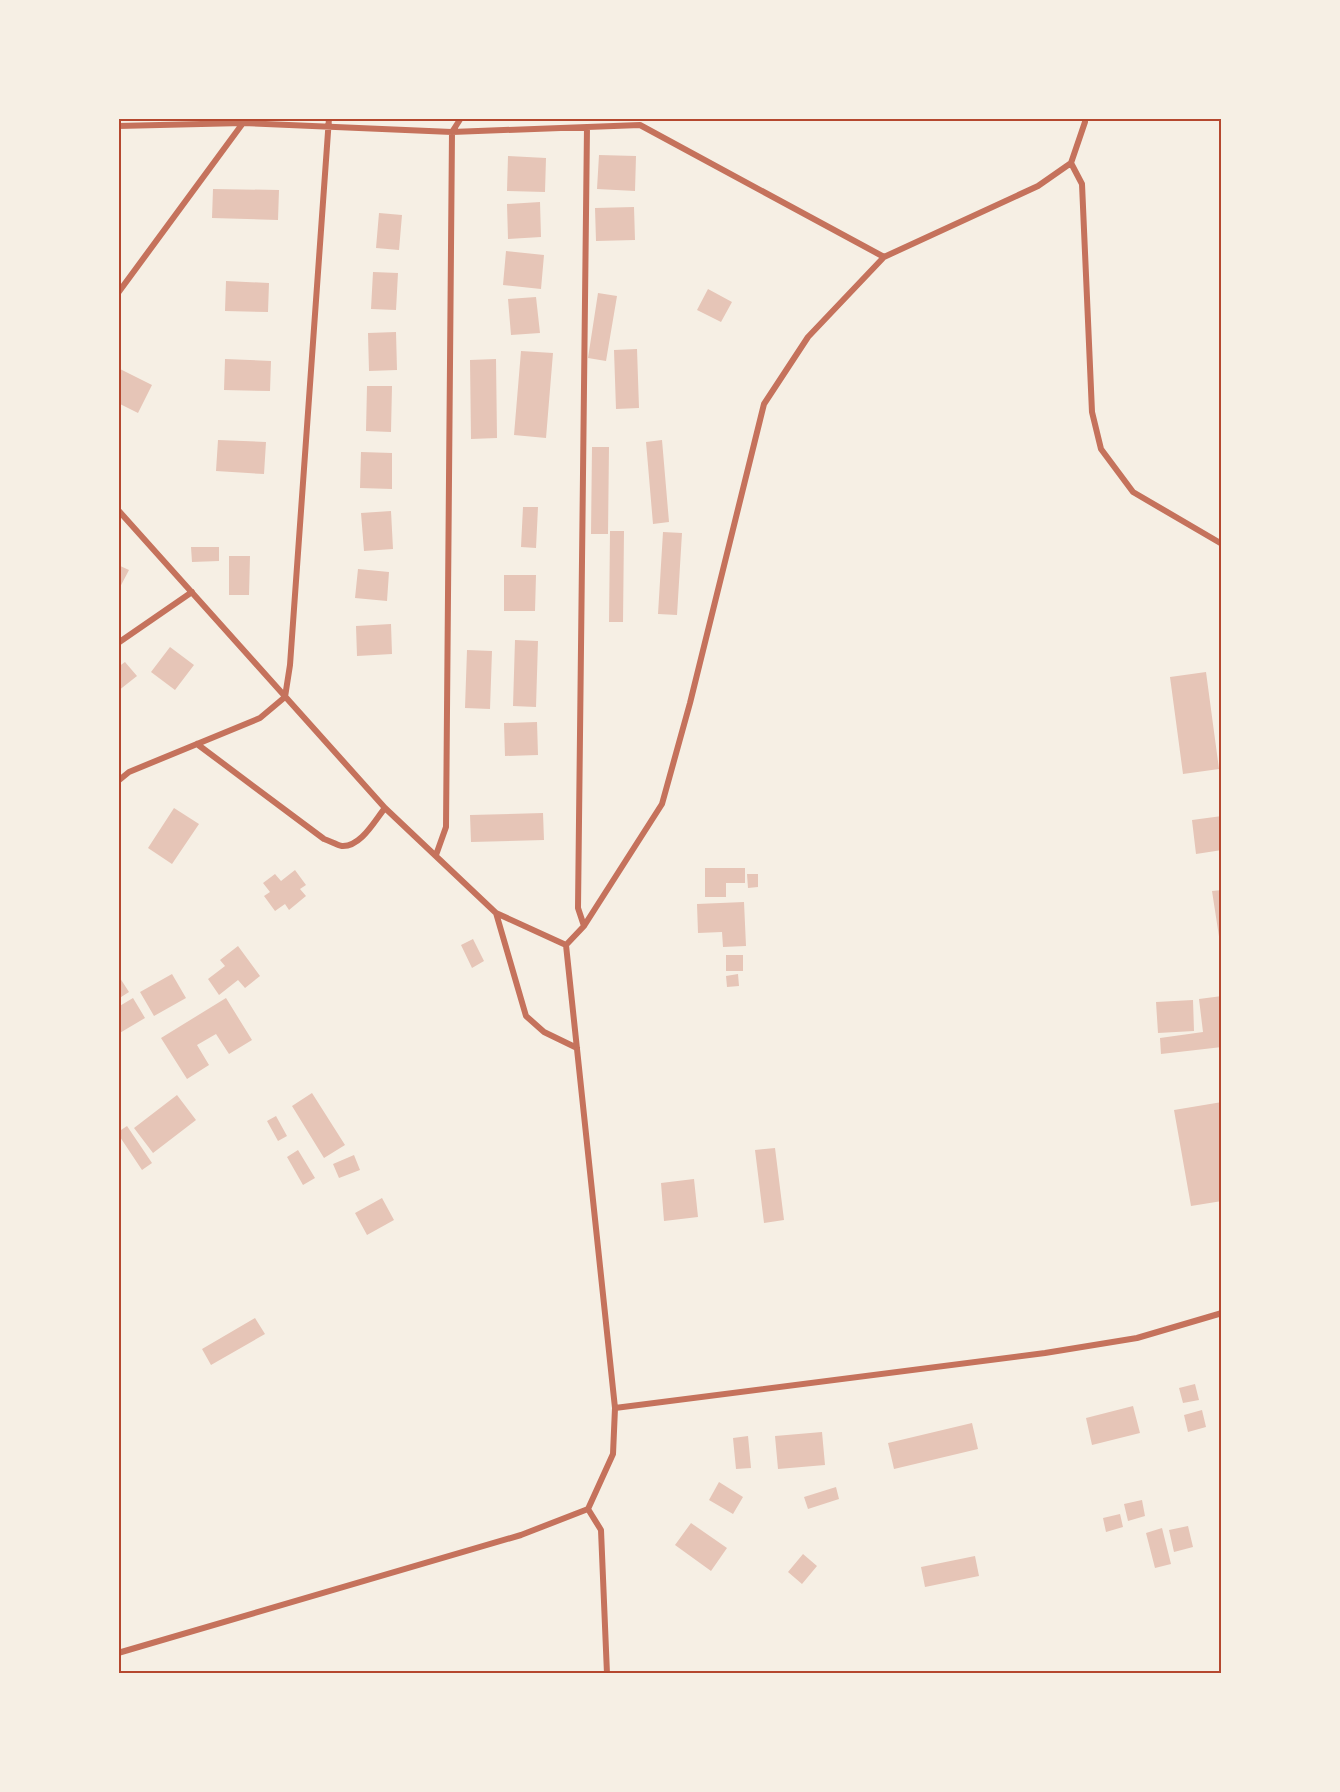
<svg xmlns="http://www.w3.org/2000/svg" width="1340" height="1792" viewBox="0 0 1340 1792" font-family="'Zilla Slab',serif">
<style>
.building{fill:#e6c5b7}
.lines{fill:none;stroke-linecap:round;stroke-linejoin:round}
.minor{stroke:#c5725c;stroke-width:6}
.neatline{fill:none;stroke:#b5482f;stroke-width:2}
</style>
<rect width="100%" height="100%" fill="#f6efe4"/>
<path class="building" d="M 599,155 L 636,156 L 635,191 L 597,189 Z
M 508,156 L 546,158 L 545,192 L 507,191 Z
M 213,189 L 279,190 L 278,220 L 212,218 Z
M 540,202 L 541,237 L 508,239 L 507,204 Z
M 634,207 L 635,240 L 596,241 L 595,208 Z
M 379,213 L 402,215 L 399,250 L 376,248 Z
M 506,251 L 544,255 L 541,289 L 503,285 Z
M 373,272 L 398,273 L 396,310 L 371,309 Z
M 226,281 L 269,283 L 268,312 L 225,311 Z
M 708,289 L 732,302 L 721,322 L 697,310 Z
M 598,293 L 617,296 L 606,361 L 588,358 Z
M 536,297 L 540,333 L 511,335 L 508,299 Z
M 396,332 L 397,370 L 369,371 L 368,333 Z
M 637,349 L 639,408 L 616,409 L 614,350 Z
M 521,351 L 553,353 L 546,438 L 514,435 Z
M 225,359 L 271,361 L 270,391 L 224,390 Z
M 496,359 L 497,438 L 471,439 L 470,360 Z
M 118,368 L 152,385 L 138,413 L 118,403 Z
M 367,386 L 392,386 L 391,432 L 366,431 Z
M 218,440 L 266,442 L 264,474 L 216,471 Z
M 662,440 L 669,522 L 653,524 L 646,442 Z
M 592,447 L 609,447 L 608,534 L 591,534 Z
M 361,452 L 392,453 L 392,489 L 360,488 Z
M 523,507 L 538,507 L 536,548 L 521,547 Z
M 391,511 L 393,549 L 364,551 L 361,513 Z
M 610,531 L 624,531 L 623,622 L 609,622 Z
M 663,532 L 682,533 L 677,615 L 658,614 Z
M 191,547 L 219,547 L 219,561 L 192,562 Z
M 229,556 L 250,556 L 249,595 L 229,595 Z
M 118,565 L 129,570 L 118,591 Z
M 358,569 L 389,572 L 387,601 L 355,598 Z
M 504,575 L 536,575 L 535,611 L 504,611 Z
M 391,624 L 392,654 L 357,656 L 356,626 Z
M 515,640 L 538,641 L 536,707 L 513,706 Z
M 170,647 L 194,665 L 175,690 L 151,672 Z
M 467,650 L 492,651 L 490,709 L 465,708 Z
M 125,662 L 137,676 L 118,691 L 118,667 Z
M 1206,672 L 1219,769 L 1183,774 L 1170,677 Z
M 537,722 L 538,755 L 505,756 L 504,723 Z
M 174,808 L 199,824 L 172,864 L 148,848 Z
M 543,813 L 544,840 L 471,842 L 470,815 Z
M 1222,816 L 1222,850 L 1196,854 L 1192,820 Z
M 705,868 L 745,868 L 745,883 L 726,883 L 726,897 L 705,897 Z
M 295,870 L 306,885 L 300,889 L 306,896 L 289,910 L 285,904 L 275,911 L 264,896 L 270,892 L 263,883 L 275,874 L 281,881 Z
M 747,874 L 758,874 L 758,887 L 748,888 Z
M 1222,890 L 1222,943 L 1220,943 L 1212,891 Z
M 744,902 L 746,946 L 723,947 L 722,932 L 698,933 L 697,904 Z
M 473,939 L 484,961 L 472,968 L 461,945 Z
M 238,946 L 260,976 L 245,988 L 238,980 L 219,995 L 208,979 L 225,966 L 220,960 Z
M 726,955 L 743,955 L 743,971 L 726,971 Z
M 172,974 L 186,998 L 154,1016 L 140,992 Z
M 738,974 L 739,986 L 727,987 L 726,976 Z
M 118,975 L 129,992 L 118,999 Z
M 1222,996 L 1222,1047 L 1161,1054 L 1160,1038 L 1203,1032 L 1199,999 Z
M 133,998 L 145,1018 L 118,1034 L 118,1007 Z
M 226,998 L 252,1040 L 229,1054 L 216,1034 L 197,1045 L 209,1065 L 187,1079 L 161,1038 Z
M 1193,1000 L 1194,1031 L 1158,1033 L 1156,1002 Z
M 312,1093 L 345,1145 L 324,1158 L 292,1106 Z
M 177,1095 L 196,1120 L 153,1153 L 134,1128 Z
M 1222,1102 L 1222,1201 L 1191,1206 L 1174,1110 Z
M 276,1116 L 287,1136 L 278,1141 L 267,1121 Z
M 127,1126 L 152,1163 L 142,1170 L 118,1134 L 118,1132 Z
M 775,1148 L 784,1220 L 764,1223 L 755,1150 Z
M 298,1150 L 315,1178 L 303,1185 L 287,1157 Z
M 354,1155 L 360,1170 L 339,1178 L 333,1164 Z
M 694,1179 L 698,1217 L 664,1221 L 661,1183 Z
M 382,1198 L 394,1220 L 367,1235 L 355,1213 Z
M 255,1318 L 265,1334 L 211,1365 L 202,1349 Z
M 1195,1384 L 1199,1400 L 1183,1403 L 1179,1388 Z
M 1133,1406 L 1140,1433 L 1092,1445 L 1086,1418 Z
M 1202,1410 L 1206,1427 L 1188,1432 L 1184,1415 Z
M 972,1423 L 978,1449 L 894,1469 L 888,1443 Z
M 822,1432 L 825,1465 L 778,1469 L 775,1436 Z
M 748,1436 L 751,1468 L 736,1469 L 733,1438 Z
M 719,1482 L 743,1497 L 733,1514 L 709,1500 Z
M 836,1487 L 839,1499 L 808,1509 L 804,1497 Z
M 1142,1500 L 1145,1516 L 1128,1521 L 1124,1504 Z
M 1120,1514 L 1123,1527 L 1106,1532 L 1103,1518 Z
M 691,1523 L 727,1548 L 711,1571 L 675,1545 Z
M 1188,1526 L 1193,1547 L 1174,1552 L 1169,1530 Z
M 1162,1528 L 1171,1564 L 1155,1568 L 1146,1533 Z
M 803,1554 L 817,1566 L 802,1584 L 788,1572 Z
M 975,1556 L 979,1576 L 925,1587 L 921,1567 Z"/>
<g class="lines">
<path class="minor" d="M 118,126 L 243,123 L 452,132 L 640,125 L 884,257
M 1071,163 L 1082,184 L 1092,412 L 1101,449 L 1133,492 L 1222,544
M 118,293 L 243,123
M 118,510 L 385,808 L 496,913 L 566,945
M 118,643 L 192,592
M 197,744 L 324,839 C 330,841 337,845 342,846 C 361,847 375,820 385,808
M 118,781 L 129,772 L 260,718 L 285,697 L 290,665 L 329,118
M 436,855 L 446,827 L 452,132 L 461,118
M 496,913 L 526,1016 L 544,1032 L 577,1048
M 584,926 L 578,908 L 587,127
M 615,1408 L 1045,1353 L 1137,1338 L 1222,1313
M 588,1509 L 601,1530 L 607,1674
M 118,1653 L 521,1535 L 588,1509 L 613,1454 L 615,1408 L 566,945 L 584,926 L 662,804 L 690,703 L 764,404 L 808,337 L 884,257 L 1038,186 L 1071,163 L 1085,122 L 1085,118"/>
</g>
<rect width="1340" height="1792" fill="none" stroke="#f6efe4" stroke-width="240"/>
<rect x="120" y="120" width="1100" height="1552" class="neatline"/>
</svg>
